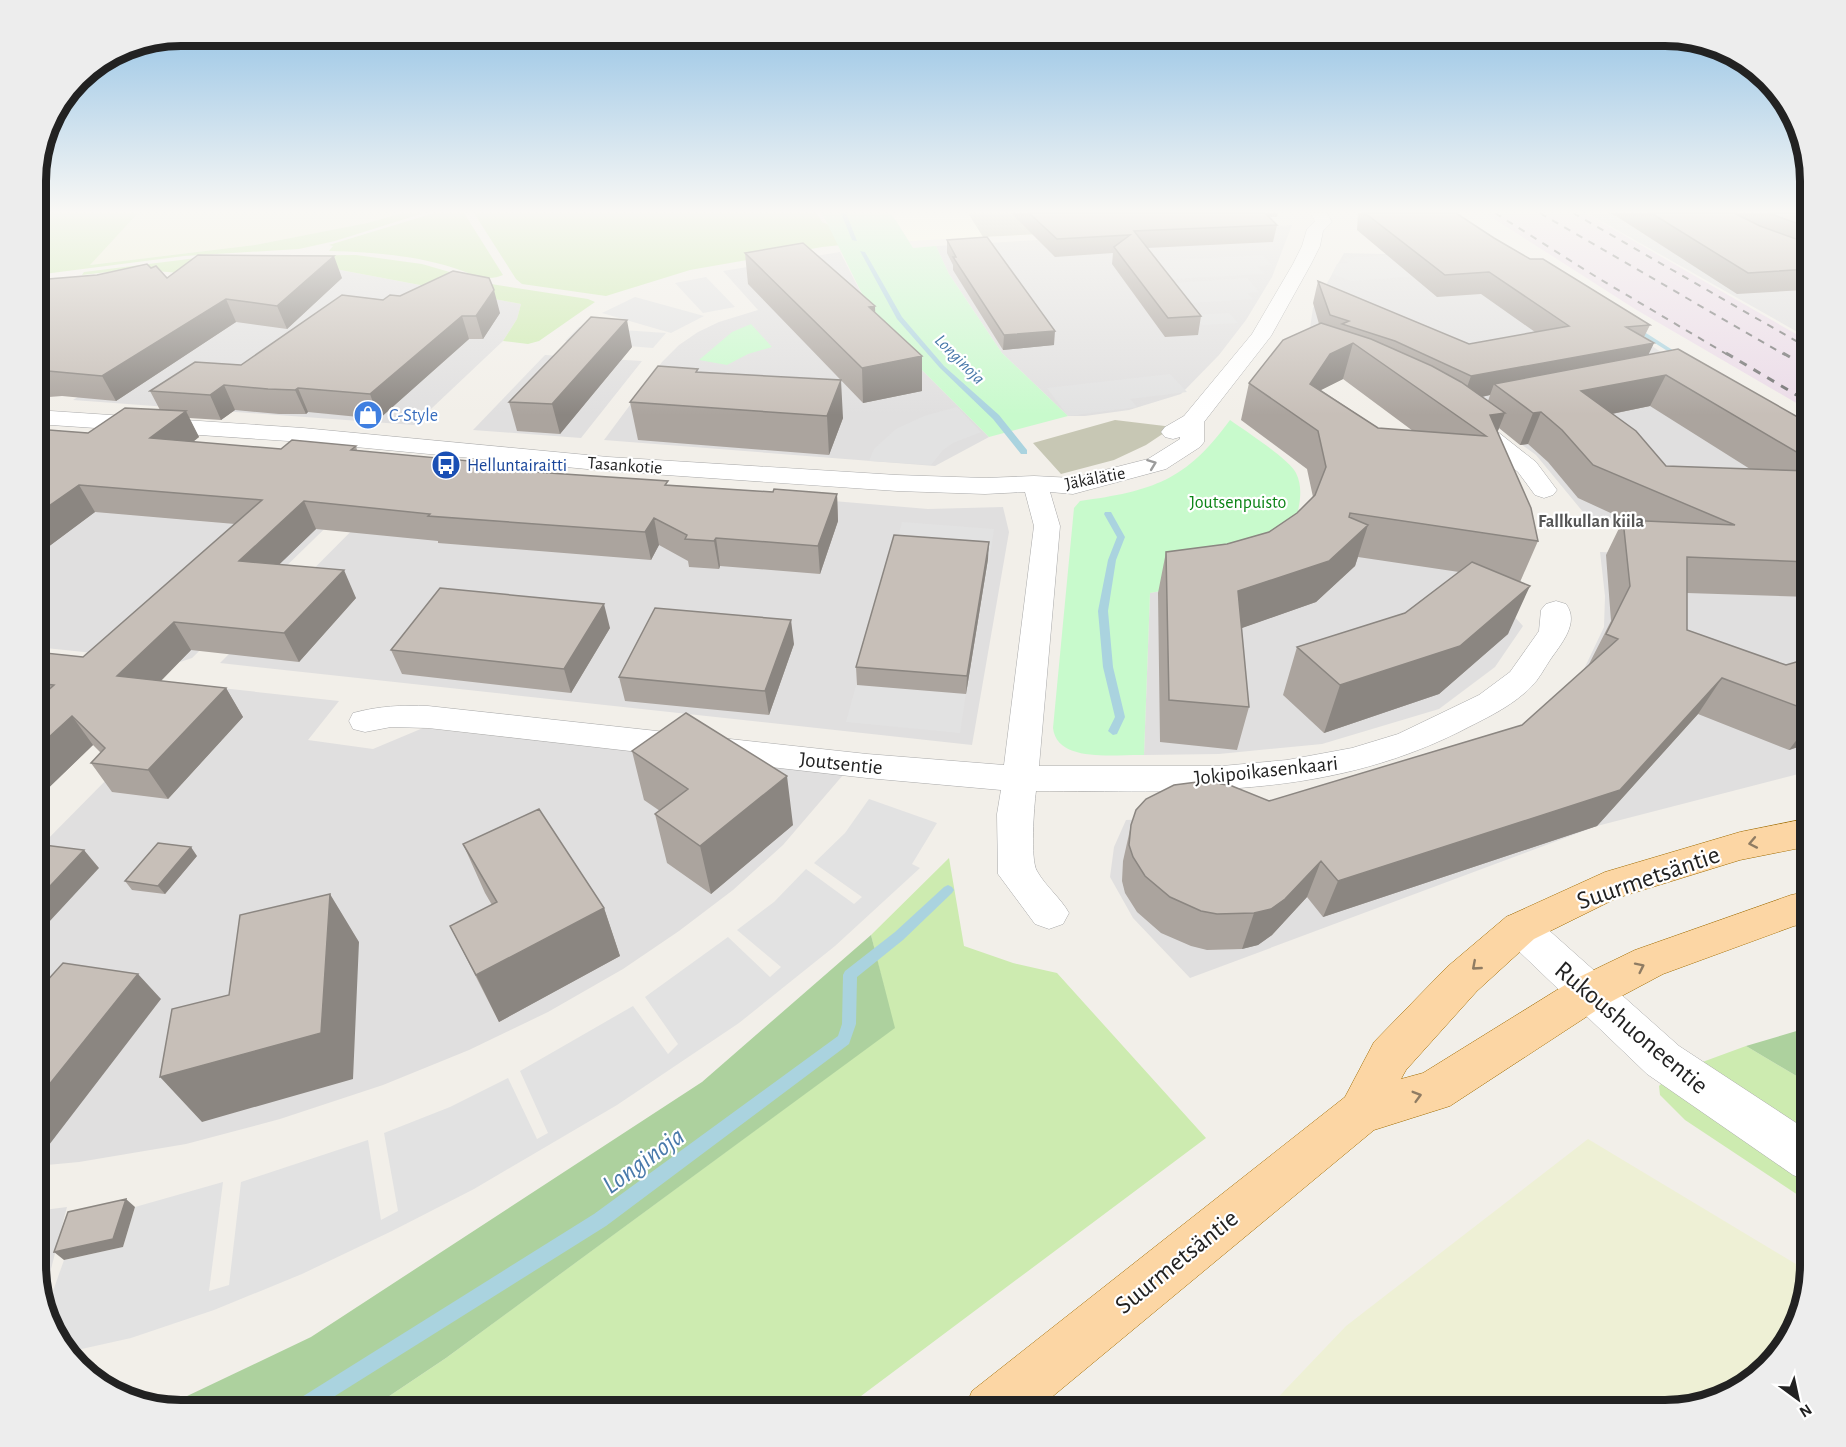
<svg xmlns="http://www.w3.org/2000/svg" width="1846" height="1447" viewBox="0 0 1846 1447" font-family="'Alegreya Sans',sans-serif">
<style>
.residential{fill:#e0dfdf}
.industrial{fill:#ebdbe8}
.education{fill:#ffffe5}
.construction{fill:#c7c7b4}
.farmland{fill:#eef0d5}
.grass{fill:#cdebb0}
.forest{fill:#add19e}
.park{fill:#c8facc}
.parking{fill:#e2e2e2}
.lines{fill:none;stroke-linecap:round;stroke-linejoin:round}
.stream{fill:#aad3df;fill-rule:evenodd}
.minor-casing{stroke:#a9a9a9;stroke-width:1}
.major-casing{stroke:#a06b00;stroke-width:1}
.minor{fill:#fff;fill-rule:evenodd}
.major{fill:#fcd6a4;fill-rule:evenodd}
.rail-far1{stroke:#707070;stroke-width:2;stroke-dasharray:7 7;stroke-linecap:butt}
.rail{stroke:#707070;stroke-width:3;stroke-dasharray:8 8;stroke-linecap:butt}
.wall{fill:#aba49e;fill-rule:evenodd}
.shaded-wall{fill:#8b8681}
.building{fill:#c7bfb8;stroke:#8b8681;stroke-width:1.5;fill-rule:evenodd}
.oneway{stroke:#9c9c9c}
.oneway2{stroke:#8f7c63}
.labels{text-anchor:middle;stroke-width:4.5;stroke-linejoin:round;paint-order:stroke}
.far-water-label{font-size:18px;font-style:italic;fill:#4a7aab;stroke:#fff}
.far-shop-label{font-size:18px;fill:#366cbe;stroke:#fff;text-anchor:start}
.far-transit-label{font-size:18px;fill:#164399;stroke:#fff;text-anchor:start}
.far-street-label{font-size:18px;fill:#222;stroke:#fff}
.far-park-label{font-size:18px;fill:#0c8416;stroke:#fff}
.far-neighbourhood-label{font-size:18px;font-weight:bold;fill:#555;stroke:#fff}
.street-label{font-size:21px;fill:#222;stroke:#fff}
.near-street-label{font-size:26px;fill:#222;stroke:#fff}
.near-water-label{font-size:27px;font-style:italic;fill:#4a7aab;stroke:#fff}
.rim{fill:none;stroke:#222;stroke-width:8}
</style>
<rect width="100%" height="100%" fill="#f2efe9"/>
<path class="residential" d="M 1587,213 L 1695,213 L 1810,264 L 1810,339 Z
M 1292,225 L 1272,277 L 1246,320 L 1219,355 L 1181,394 L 1129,410 L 1085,416 L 1068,416 L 1002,353 L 949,274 L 936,246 Z
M 1500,247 L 1810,449 L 1810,528 L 1593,524 L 1536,455 L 1453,395 L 1309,335 L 1313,308 L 1344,253 L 1385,254 Z
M 840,252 L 871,312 L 888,336 L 989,437 L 935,466 L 604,440 L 662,362 L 679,345 L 698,332 L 719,322 L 758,310 L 723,271 Z
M 314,265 L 521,304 L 517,319 L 503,341 L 414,425 L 73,400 L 152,352 Z
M 545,355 L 642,361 L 581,438 L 473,430 Z
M 36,434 L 392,463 L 192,658 L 180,662 L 36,647 Z
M 416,466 L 928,509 L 1003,507 L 1009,532 L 972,745 L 220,663 Z
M 1299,509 L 1531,544 L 1533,551 L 1520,582 L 1501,602 L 1523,626 L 1495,667 L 1439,709 L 1322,744 L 1219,754 L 1144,755 L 1150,593 L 1204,583 L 1291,537 Z
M 1600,552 L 1810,560 L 1810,771 L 1597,826 L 1190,978 L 1133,918 L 1110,877 L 1114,847 L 1126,820 L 1220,816 L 1546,719 L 1576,686 L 1604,627 L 1605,596 Z
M 212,687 L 339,701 L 308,740 L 373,749 L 423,728 L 843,775 L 783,845 L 733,890 L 679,931 L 623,969 L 548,1012 L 469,1050 L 383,1085 L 280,1119 L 186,1144 L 79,1162 L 36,1166 L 36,851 L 192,693 Z
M 67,1207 L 43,1300 L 36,1274 L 36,1211 Z"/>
<path class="industrial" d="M 1485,213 L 1585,213 L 1810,342 L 1810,411 L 1635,309 Z"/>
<path class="education" d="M 891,213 L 1292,213 L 1292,214 L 1249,220 L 1141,229 L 909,241 Z"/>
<path class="construction" d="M 968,213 L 1126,213 L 1141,229 L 983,237 Z
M 1115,420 L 1173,427 L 1146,445 L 1114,460 L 1061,474 L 1033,443 Z"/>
<path class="farmland" d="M 138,213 L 403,213 L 367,223 L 255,245 L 89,265 Z
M 1588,1139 L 1809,1272 L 1802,1312 L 1774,1361 L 1728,1396 L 1664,1411 L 1265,1411 L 1346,1326 Z"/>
<path class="grass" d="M 36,213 L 138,213 L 90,265 L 255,245 L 367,223 L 403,213 L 424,213 L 335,241 L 299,249 L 184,256 L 36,275 Z
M 434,213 L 464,213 L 503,275 C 486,283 470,273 454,268 C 413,255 372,252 329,251 L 333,246 L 329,245 Z
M 474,213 L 817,213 L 822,222 L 870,242 L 822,247 L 690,270 L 606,296 L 522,284 L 516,279 Z
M 356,255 L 422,264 L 491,284 L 588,299 L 595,302 L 539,341 L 528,344 L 503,341 L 517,319 L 521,304 L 314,265 L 202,275 L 134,269 L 82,275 L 84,272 L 213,256 Z
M 949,858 L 964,946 L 1013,963 L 1057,973 L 1206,1138 L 841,1411 L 367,1411 L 446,1358 L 894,1028 L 871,935 Z
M 1746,1046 L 1810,1084 L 1810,1140 L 1697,1064 Z
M 1667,1078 L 1810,1177 L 1810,1203 L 1685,1120 L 1660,1095 L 1659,1086 Z"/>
<path class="forest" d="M 871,935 L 895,1028 L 446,1358 L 367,1411 L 182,1411 L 164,1407 L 311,1337 L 702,1082 Z
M 1810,1027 L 1810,1084 L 1746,1046 Z"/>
<path class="park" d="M 822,213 L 891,213 L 913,248 L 936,246 L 949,274 L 1002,353 L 1068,416 L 989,437 L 888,336 L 871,312 Z
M 751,324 L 772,347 L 748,354 L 727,365 L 699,360 L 732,332 Z
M 1230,420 C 1244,430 1289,459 1296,473 C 1306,493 1296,517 1291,537 L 1204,583 L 1150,593 L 1144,755 C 1118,754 1057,764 1053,728 L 1074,508 L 1080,501 C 1152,491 1186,481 1230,420 Z"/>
<path class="parking" d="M 1422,253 L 1447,274 L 1351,281 L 1332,274 L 1337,264 L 1348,263 L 1343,258 Z
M 1262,255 L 1272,265 L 1257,266 L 1264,274 L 1170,279 L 1155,261 Z
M 706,277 L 735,307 L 703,313 L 675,283 Z
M 1247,278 L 1259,292 L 1247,293 L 1253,299 L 1190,303 L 1174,283 Z
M 635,297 L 704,316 L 671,333 L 602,313 Z
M 1229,313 L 1238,323 L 1202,325 L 1194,315 Z
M 579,327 L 666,333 L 653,348 L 565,341 Z
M 1170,374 L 1187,392 L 1130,399 L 1137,407 L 1068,416 L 1047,388 Z
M 957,407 L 981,432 L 953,443 L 943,450 L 931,465 L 869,461 L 874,449 L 896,429 L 924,416 Z
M 902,522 L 994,529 L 987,575 L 890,568 Z
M 862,664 L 969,673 L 960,733 L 846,722 Z
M 869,799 L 937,823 L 912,864 L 920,868 L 835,946 L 739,1023 L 617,1105 L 474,1189 L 392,1231 L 302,1274 L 214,1310 L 131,1338 L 68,1352 L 51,1329 L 46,1311 L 64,1260 L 123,1247 L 135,1207 L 223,1182 L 209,1291 L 229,1285 L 241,1182 L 368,1140 L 381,1220 L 398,1211 L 384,1133 L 450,1107 L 508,1078 L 537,1139 L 548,1133 L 520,1071 L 633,1006 L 668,1054 L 678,1044 L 645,997 L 728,937 L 770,977 L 781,967 L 737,930 L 774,902 L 806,869 L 854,904 L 862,897 L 814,863 L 845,833 Z"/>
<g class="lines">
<path class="stream" d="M 841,213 L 846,213 L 857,241 L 852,240 Z
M 860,251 L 865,252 L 902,317 L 944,366 L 999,415 L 1027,450 L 1027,454 L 1021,454 L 993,419 L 940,368 L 897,319 Z
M 1631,326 L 1635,326 L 1682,356 L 1677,357 L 1631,328 Z
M 1105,512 L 1111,512 L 1125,537 L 1116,560 L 1108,611 L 1113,667 L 1125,717 L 1117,734 L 1113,735 L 1108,731 L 1115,717 L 1103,667 L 1098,611 L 1108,560 L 1117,537 L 1104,514 Z
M 948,885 L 952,887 L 954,890 L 952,893 L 903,940 L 857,977 L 856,1024 L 849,1044 L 606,1226 L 311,1411 L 286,1411 L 289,1405 L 594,1214 L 838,1036 L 842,1024 L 843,975 L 845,971 L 895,932 L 944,887 Z"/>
<g class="minor-casing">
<path id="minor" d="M 1311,213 L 1327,213 L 1332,222 L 1323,231 L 1320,246 L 1311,264 L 1271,336 L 1204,422 L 1204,442 L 1200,447 L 1166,469 L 1073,494 L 1050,492 L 1060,526 L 1039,766 L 1222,766 L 1287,760 L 1352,748 L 1398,734 L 1479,695 L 1510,672 L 1539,631 L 1541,610 L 1546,604 L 1556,601 L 1566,604 C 1580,623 1561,644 1550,660 C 1544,669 1539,679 1532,686 C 1512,707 1484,719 1459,732 C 1322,800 1184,791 1036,791 C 1034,806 1030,860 1037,871 C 1046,887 1060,897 1069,913 L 1063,924 L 1049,929 L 1035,924 L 998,874 L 997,814 L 1001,790 L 867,778 L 428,728 L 391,727 L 365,732 L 353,729 L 349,721 L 353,713 C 379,706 402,705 428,706 L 867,754 L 1004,765 L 1034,526 L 1025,492 L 985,494 L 897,491 L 608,471 L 303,442 L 36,424 L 36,410 L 303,428 L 608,457 L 897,475 L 985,478 L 1034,476 L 1073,478 L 1148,459 L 1180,439 L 1180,437 L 1173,439 L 1165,437 L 1161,432 L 1165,427 L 1184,416 L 1252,334 L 1293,264 L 1302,246 L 1307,229 L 1315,221 Z
M 1467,412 L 1475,414 L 1536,462 L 1557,490 L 1553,495 L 1544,498 L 1535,495 L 1518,472 L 1459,424 L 1455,419 L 1459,414 Z
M 1520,912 L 1534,917 L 1679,1046 L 1810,1132 L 1810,1182 L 1793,1175 L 1647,1074 L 1506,939 L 1500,928 L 1506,917 Z"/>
</g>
<g class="major-casing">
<path id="major" d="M 1810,818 L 1810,846 L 1740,860 L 1617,898 L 1534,939 L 1477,991 L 1406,1070 L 1401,1079 L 1423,1073 L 1573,980 L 1635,950 L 1791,895 L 1810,891 L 1810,923 L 1794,926 L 1663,974 L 1603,1006 L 1450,1106 L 1374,1130 L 1035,1411 L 964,1411 L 972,1391 L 1345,1097 L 1374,1042 L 1447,967 L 1506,917 L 1605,872 L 1740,832 Z"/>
</g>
<use href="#minor" class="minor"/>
<use href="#major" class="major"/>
<path class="rail-far1" d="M 1495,213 L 1598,278 L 1728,355
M 1540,213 L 1785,355
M 1573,213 L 1810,349"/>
<path class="rail" d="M 1726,353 L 1810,403
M 1783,353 L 1810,369"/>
</g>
<path class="wall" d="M 1011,213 L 1278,213 L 1277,217 L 1269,217 L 1277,225 L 1273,242 L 1147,248 L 1201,316 L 1198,335 L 1165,337 L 1112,264 L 1113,253 L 1055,257 Z
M 1358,213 L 1456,213 L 1494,238 L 1530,259 L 1650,325 L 1644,337 L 1654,343 L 1648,354 L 1810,424 L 1810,597 L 1687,593 L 1687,630 L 1786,665 L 1810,658 L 1810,743 L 1789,750 L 1698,714 L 1597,826 L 1323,917 L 1307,897 L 1272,935 L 1258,945 L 1242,949 L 1207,950 L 1191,946 L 1161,933 L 1137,912 L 1125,893 L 1122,881 L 1123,861 L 1131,825 L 1269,801 L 1522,725 L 1588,666 L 1611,621 L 1606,555 L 1623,520 L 1628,521 L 1578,498 L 1548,462 L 1528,444 L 1520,445 L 1499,428 L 1497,432 L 1538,541 L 1520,582 L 1508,634 L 1439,694 L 1324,733 L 1283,695 L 1297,647 L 1405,613 L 1459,572 L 1358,557 L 1355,566 L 1316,602 L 1241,628 L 1249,707 L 1237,750 L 1160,742 L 1158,593 L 1166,552 L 1227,544 L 1269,532 L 1297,513 L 1313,497 L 1307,469 L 1241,420 L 1249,383 L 1319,324 L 1313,303 L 1318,281 L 1469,344 L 1535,332 L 1481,294 L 1437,297 L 1357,230 ZM 1343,379 L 1413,431 L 1378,428 L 1321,390 ZM 1490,395 L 1488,401 L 1482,397 ZM 1650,406 L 1750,469 L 1666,466 L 1612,414 Z
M 1609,213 L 1810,213 L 1810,293 L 1804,290 L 1737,294 L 1616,216 Z
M 947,240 L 1054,345 L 1003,350 L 953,270 L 953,265 L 947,253 Z
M 745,253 L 875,313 L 922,356 L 922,391 L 863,403 L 748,284 Z
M 151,268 L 167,278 L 342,278 L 287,329 L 236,322 L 116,401 L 62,396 L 36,398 L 36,280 L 97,275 Z
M 342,295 L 500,313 L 483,339 L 469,339 L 379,419 L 308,412 L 306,414 L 279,414 L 235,410 L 221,420 L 189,418 L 199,437 L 193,442 L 281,449 L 356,446 L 357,450 L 483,468 L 668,485 L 773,492 L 837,494 L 838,521 L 820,574 L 720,566 L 719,569 L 689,567 L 688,561 L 659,545 L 651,560 L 438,543 L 438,541 L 316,529 L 279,564 L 356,598 L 299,662 L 191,650 L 161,681 L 226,688 L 243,717 L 168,799 L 112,792 L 91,763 L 101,753 L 93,745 L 36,800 L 36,652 L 83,657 L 235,524 L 95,512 L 36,556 L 36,429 L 88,433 L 160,410 L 150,391 L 241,365 Z
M 632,347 L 560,434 L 517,431 L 509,402 Z
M 698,372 L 843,418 L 829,455 L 638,440 L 630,402 Z
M 988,559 L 966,694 L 857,685 L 856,667 Z
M 610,628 L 571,693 L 402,674 L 391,650 Z
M 794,644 L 769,715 L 625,701 L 619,677 Z
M 632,751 L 793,825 L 711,894 L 667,863 L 655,814 L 660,811 L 644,800 Z
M 463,844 L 604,908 L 620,956 L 499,1022 L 450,926 L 492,905 L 485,893 Z
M 197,856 L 165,894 L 132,890 L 125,881 Z"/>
<path class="shaded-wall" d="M 334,256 L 342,278 L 287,329 L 277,306 Z
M 494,290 L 500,313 L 483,339 L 476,316 Z
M 226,299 L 236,322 L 116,401 L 102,376 Z
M 875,306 L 876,339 L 869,307 Z
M 462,316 L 469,339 L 379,419 L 370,394 Z
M 627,320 L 632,347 L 560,434 L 552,404 Z
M 1055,331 L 1054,345 L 1003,350 L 1004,335 Z
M 1353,343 L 1343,379 L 1321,390 L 1301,421 L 1310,384 L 1330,354 Z
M 1654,343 L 1643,366 L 1494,384 L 1490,395 L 1462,401 L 1471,376 Z
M 922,356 L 922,391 L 863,403 L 862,368 Z
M 1666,375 L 1650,406 L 1567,423 L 1581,391 Z
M 841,380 L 843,418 L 829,455 L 827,416 Z
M 224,385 L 235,410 L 221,420 L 210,395 Z
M 298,388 L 308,412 L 306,414 L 295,390 Z
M 186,411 L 199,437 L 164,464 L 150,438 Z
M 1541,412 L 1528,444 L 1520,445 L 1533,413 Z
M 1505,413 L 1490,451 L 1486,436 L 1490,415 Z
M 481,462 L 489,489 L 476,468 Z
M 79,485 L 95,512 L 36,556 L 36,515 Z
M 837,494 L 838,521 L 820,574 L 818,546 Z
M 304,501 L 316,529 L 254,589 L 239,561 Z
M 654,518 L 659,545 L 651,560 L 645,532 Z
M 1368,525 L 1355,566 L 1316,602 L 1228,633 L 1238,591 Z
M 716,538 L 720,566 L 719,569 L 714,541 Z
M 989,542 L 988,559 L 966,694 L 967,676 Z
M 344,570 L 356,598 L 299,662 L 284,633 Z
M 1530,586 L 1508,634 L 1439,694 L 1324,733 L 1340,685 Z
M 604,604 L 610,628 L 571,693 L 564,669 Z
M 791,620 L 794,644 L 769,715 L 765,691 Z
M 174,622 L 191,650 L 137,705 L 117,676 Z
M 1722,678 L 1698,714 L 1597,826 L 1323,917 L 1338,881 Z
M 226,688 L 243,717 L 168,799 L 148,770 Z
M 72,716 L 93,745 L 36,800 L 36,749 Z
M 1810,722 L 1810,743 L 1789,750 Z
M 787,776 L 793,825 L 711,894 L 700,846 Z
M 191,847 L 197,856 L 165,894 L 158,886 Z
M 84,850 L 99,868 L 36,936 L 36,901 Z
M 1321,861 L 1307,897 L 1272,935 L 1258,945 L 1242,949 L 1254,913 Z
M 330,894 L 359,942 L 353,1079 L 202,1122 L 160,1077 Z
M 604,908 L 620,956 L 499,1022 L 476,975 Z
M 138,974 L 161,999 L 39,1158 L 36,1156 L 36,1101 Z
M 126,1199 L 135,1207 L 123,1247 L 64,1260 L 54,1252 Z"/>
<path class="building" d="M 1029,213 L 1265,213 L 1277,225 L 1134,231 L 1201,316 L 1168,318 L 1114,247 L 1130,235 L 1057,239 Z
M 1365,213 L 1456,213 L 1494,238 L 1530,259 L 1543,259 L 1650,325 L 1626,327 L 1654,343 L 1471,376 L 1395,341 L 1342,324 L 1349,321 L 1330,315 L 1318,281 L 1469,344 L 1569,326 L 1489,272 L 1445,275 Z
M 1651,213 L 1734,213 L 1760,226 L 1810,244 L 1810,269 L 1748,273 Z
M 1770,213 L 1810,213 L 1810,228 L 1774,215 Z
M 987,237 L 1055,331 L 1004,335 L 953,257 L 956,257 L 947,240 Z
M 803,243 L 875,306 L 869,307 L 922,356 L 862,368 L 745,253 Z
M 198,255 L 334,256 L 277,306 L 226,299 L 102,376 L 48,371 L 36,372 L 36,280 L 97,275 L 147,264 L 151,268 L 156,266 L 167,278 Z
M 453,271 L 489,278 L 494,290 L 476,316 L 462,316 L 370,394 L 298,388 L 295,390 L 268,389 L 224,385 L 210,395 L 150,391 L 195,362 L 241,365 L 342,295 L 383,300 L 390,295 L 400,296 Z
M 591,317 L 627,320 L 552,404 L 509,402 Z
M 1321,323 L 1371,339 L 1432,366 L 1461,382 L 1505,413 L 1490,415 L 1531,508 L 1538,541 L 1350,513 L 1349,517 L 1368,525 L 1329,561 L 1238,591 L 1249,707 L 1169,700 L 1166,552 L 1227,544 L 1269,532 L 1297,513 L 1315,495 L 1326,467 L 1318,431 L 1249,383 L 1283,340 ZM 1353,343 L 1486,436 L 1378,428 L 1310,384 L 1330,354 Z
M 1678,349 L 1810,424 L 1810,460 L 1666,375 L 1581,391 L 1636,431 L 1666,466 L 1810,471 L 1810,562 L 1687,557 L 1687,630 L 1786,665 L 1810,658 L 1810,711 L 1722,678 L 1620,790 L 1338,881 L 1321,861 L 1285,899 L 1271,909 L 1254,913 L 1217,914 L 1201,911 L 1170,897 L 1145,876 L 1133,857 L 1129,845 L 1131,825 L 1136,810 L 1146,799 L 1174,785 L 1205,781 L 1232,786 L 1269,801 L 1522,725 L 1618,639 L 1606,634 L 1630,586 L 1623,520 L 1735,525 L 1593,465 L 1562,430 L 1541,412 L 1533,413 L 1494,384 Z
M 658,366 L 698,369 L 696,372 L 841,380 L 827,416 L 630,402 Z
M 125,408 L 186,411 L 150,438 L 281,449 L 292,440 L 356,446 L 351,450 L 481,462 L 476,468 L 668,481 L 665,485 L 773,492 L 774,489 L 837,494 L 818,546 L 716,538 L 714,541 L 685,539 L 687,535 L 654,518 L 645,532 L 428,516 L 430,514 L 304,501 L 239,561 L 344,570 L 284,633 L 174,622 L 117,676 L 226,688 L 148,770 L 91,763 L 105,748 L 72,716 L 36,749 L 36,701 L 54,685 L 36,683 L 36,652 L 83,657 L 262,500 L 79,485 L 36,515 L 36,429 L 88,433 Z
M 894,535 L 989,542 L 967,676 L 856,667 Z
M 1472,562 L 1530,586 L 1460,646 L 1340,685 L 1297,647 L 1405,613 Z
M 440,588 L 604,604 L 564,669 L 391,650 Z
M 655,608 L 791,620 L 765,691 L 619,677 Z
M 686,713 L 787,776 L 700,846 L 655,814 L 688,789 L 632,751 Z
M 539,809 L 604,908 L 476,975 L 450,926 L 497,902 L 463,844 Z
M 158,843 L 191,847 L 158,886 L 125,881 Z
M 36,844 L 84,850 L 36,901 Z
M 330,894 L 321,1033 L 160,1077 L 172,1009 L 229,995 L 240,915 Z
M 63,963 L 138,974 L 36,1101 L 36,993 Z
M 126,1199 L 113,1239 L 54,1252 L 68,1212 Z"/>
<defs><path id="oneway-chevron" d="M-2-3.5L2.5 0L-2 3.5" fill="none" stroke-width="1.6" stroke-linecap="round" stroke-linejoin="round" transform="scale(1.5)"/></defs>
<use class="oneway" href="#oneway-chevron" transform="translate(1152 464) rotate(-21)"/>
<g class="oneway2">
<use href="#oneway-chevron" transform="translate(1753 843) rotate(169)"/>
<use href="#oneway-chevron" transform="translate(1476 966) rotate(139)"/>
<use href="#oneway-chevron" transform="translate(1640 967) rotate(-26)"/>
<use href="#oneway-chevron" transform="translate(1417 1096) rotate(-16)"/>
</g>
<linearGradient id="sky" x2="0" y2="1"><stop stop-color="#8fc0e4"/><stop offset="0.51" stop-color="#f9f8f5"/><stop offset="1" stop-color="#f9f8f5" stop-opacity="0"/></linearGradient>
<rect width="1846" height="415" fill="url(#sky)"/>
<defs>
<g id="shop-disc" transform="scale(1.5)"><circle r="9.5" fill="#3f7fe0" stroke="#fff"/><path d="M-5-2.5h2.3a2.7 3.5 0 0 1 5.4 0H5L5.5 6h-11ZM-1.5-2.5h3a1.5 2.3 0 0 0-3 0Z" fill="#fff"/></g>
<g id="bus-disc" transform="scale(1.5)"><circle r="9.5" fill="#1a4fb4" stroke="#fff"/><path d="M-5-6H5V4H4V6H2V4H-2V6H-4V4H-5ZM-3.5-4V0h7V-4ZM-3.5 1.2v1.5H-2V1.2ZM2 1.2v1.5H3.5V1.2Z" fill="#fff"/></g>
</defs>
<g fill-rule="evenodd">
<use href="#shop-disc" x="368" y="415"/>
<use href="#bus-disc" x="446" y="465"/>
</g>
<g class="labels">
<g class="far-water-label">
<text transform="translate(960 359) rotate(45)" y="6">Longinoja</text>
</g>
<g class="far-shop-label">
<text x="389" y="421">C-Style</text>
</g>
<g class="far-transit-label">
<text x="467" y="471">Helluntairaitti</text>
</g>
<g class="far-street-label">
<text transform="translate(625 465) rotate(4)" y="6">Tasankotie</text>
<text transform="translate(1095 478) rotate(-11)" y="6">Jäkälätie</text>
</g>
<g class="far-park-label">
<text x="1238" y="508">Joutsenpuisto</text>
</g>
<g class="far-neighbourhood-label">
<text x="1591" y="527">Fallkullan kiila</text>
</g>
<g class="street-label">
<text transform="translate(841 763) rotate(6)" y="7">Joutsentie</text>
<text transform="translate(1266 770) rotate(-6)" y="7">Jokipoikasenkaari</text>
</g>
<g class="near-street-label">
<text transform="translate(1648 877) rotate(-19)" y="9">Suurmetsäntie</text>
<text transform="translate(1632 1027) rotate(40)" y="9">Rukoushuoneentie</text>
<text transform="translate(1176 1261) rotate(-39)" y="9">Suurmetsäntie</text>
</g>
<g class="near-water-label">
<text transform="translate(643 1160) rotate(-36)" y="9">Longinoja</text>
</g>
</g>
<path d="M0 0H1846V1447H0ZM181 46H1665A135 135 0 0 1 1800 181V1265A135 135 0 0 1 1665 1400H181A135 135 0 0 1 46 1265V181A135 135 0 0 1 181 46Z" fill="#ededed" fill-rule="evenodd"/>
<path class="rim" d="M181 46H1665A135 135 0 0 1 1800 181V1265A135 135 0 0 1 1665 1400H181A135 135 0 0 1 46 1265V181A135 135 0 0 1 181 46Z"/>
<g transform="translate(1798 1399) rotate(147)" stroke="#ffffff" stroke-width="4.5" paint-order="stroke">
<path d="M0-4.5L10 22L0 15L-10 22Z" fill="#222222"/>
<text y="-9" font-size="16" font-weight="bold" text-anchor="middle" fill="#222222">N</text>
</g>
</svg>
